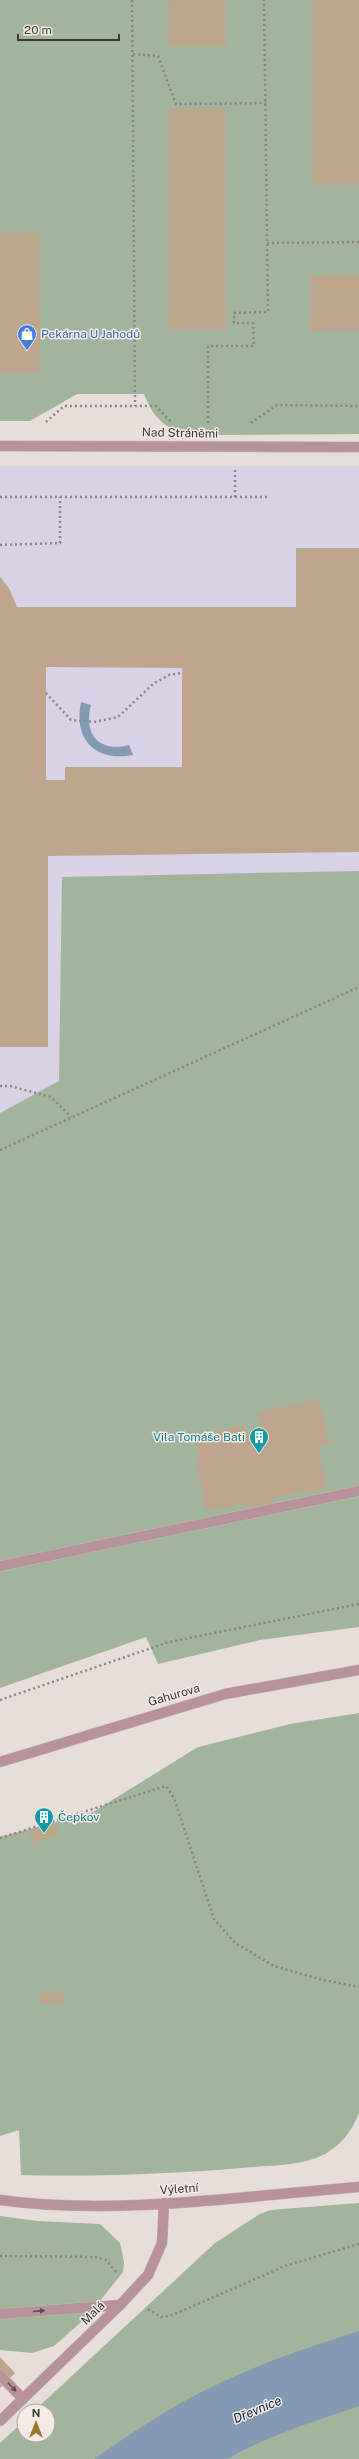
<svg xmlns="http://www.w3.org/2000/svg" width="359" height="2459" viewBox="0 0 359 2459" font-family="'Public Sans',sans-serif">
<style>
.education{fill:#d9d1e6}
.green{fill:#a2b49c}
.water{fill:#839ab3}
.building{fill:#bda68b;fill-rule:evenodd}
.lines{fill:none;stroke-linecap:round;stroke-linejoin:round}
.service-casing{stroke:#c2b9b6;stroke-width:11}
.minor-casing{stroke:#c2b9b6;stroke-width:11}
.tertiary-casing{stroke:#c2b9b6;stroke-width:11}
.path{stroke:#8b8482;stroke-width:2.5;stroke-dasharray:2 3;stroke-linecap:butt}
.service{stroke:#b89299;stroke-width:10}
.minor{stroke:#b89299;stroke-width:10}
.tertiary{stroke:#b89299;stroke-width:10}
.oneway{fill:#5c5051}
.labels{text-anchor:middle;stroke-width:3;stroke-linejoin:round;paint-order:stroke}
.shop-label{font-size:12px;fill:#366cbe;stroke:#f4eae6;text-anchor:start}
.street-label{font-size:12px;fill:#3e3a39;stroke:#f4eae6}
.culture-label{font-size:12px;fill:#0d838f;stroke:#f4eae6;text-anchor:end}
.water-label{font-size:13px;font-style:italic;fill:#032a4d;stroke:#f4eae6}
</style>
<rect width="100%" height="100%" fill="#e7ddd9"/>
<path class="education" d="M 0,466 L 359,466 L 359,964 L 0,1125 Z"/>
<path class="green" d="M 0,0 L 359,0 L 359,434 L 200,435 C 170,432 156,424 144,394 L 77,394 L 30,421 L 0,421 Z
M 359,871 L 359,1627 L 260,1640 L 158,1664 L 146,1637 L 0,1688 L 0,1113 L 59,1081 L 62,877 Z
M 359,1713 L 359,2113 C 351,2132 343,2143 325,2154 C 300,2167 269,2165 242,2168 C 168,2174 95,2177 21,2175 L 19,2130 L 0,2136 L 0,1837 L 93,1812 L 198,1747 L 290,1724 Z
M 359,2203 L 359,2459 L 0,2459 L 0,2443 L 24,2421 L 24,2435 L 48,2435 L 48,2411 L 34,2411 L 215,2243 L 260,2214 L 270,2210 Z
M 0,2216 L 37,2221 L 100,2224 L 120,2243 L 124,2262 L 123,2272 L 88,2316 L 54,2346 L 32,2353 L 0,2350 Z"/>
<path class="water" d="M 81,702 L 91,705 C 83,734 99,753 129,745 L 133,755 C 96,762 73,740 81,702 Z
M 359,2331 L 359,2406 C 314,2421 268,2436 227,2459 L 94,2459 C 133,2432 171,2406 214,2386 C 260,2363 310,2347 359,2331 Z"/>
<path class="building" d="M 168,0 L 226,0 L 226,46 L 169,46 Z
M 313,0 L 359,0 L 359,185 L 313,185 Z
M 226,108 L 226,329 L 169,330 L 169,109 Z
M 0,233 L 39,233 L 40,373 L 0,373 Z
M 310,275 L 359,275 L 359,331 L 310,331 Z
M 296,548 L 359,548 L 359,852 L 48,856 L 48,1047 L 0,1047 L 0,577 L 9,588 L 17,607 L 296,607 ZM 46,667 L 182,668 L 182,767 L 65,767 L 65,780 L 46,780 Z
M 319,1399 L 329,1444 L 318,1447 L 327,1488 L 278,1496 L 271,1503 L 252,1507 L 241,1504 L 206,1511 L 195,1461 L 200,1460 L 195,1436 L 230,1429 L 236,1425 L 243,1426 L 250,1438 L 263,1436 L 257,1412 Z
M 56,1824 L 59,1835 L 32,1843 L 29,1832 Z
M 64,1992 L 65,2003 L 40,2004 L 39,1993 Z
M 0,2357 L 15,2373 L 0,2388 Z"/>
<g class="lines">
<g class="service-casing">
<path id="service" d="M 0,1566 L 359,1491
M 0,2314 L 120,2305
M 0,2375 L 23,2399"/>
</g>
<g class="minor-casing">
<path id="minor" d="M 0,446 L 359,447
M 0,2200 C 115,2216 243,2196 359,2187
M 0,2421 L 120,2305 L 148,2275 L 162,2243 L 164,2203"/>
</g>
<g class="tertiary-casing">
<path id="tertiary" d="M 0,1762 L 225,1694 L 359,1670"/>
</g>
<path class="path" d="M 132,0 L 135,406
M 133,54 L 158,56 L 176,104 L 266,103
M 267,243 L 359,242
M 46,422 L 64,406 L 156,406 L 169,420 L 173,422
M 208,423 L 208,346 L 254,346 L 253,323 L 234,323 L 234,313 L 268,312 L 264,0
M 251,423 L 277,405 L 359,406
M 0,497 L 270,497
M 235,497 L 235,470
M 0,545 L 60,543 L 60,497
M 46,693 L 71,720 L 94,722 L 118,717 L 153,684 L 169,675 L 182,673
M 0,1086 L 10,1086 L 51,1097 L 71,1117
M 0,1150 L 359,987
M 0,1700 L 169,1642 L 359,1604
M 0,1838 L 166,1786 L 174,1798 L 214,1919 L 235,1943 L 274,1966 L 323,1980 L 359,1987
M 0,2256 L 96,2257 L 106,2260 L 117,2273
M 148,2309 L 161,2317 L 170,2316 L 285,2266 L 359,2244"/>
<use href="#service" class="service"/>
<use href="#minor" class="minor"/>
<use href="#tertiary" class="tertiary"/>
</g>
<defs><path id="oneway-solid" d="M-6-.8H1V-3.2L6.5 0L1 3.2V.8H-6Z"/></defs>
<g class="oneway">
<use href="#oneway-solid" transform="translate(39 2311) rotate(-5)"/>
<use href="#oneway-solid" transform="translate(12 2387) rotate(46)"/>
</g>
<defs>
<g id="shop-pin" transform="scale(1)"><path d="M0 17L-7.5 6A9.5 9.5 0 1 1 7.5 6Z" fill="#3f7fe0" stroke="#f4eae6"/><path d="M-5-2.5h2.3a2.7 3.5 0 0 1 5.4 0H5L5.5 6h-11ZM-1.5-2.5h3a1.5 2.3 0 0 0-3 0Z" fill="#fff"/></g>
<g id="building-pin" transform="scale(1)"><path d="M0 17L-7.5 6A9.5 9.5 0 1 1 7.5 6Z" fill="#0f9aa8" stroke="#f4eae6"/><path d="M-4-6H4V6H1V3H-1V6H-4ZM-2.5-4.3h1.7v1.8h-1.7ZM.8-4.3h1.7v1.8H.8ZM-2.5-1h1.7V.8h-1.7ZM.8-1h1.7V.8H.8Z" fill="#fff"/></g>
</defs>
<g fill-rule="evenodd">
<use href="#shop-pin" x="27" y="334"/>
<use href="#building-pin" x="259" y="1437"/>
<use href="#building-pin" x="44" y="1817"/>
</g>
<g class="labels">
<g class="shop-label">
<text x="41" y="338">Pekárna U Jahodů</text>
</g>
<g class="street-label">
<text transform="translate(180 433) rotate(1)" y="4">Nad Stráněmi</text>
<text transform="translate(174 1695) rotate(-16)" y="4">Gahurova</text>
<text transform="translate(179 2189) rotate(-4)" y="4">Výletní</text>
<text transform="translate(93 2313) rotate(-44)" y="4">Malá</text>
</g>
<g class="culture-label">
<text x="245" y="1441">Vila Tomáše Bati</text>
<text x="58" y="1821" text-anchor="start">Čepkov</text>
</g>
<g class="water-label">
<text transform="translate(257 2409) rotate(-23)" y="5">Dřevnice</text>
</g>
</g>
<g transform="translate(36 2423)"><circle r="19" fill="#f4eae6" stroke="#aba4a1"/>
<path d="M0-3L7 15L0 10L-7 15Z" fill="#9d7824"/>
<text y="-6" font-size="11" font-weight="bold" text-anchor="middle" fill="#3e3a39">N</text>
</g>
<path d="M18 34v6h101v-6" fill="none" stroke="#3e3a39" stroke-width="2"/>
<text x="24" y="34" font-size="12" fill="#3e3a39" stroke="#f4eae6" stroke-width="3" paint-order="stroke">20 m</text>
</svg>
